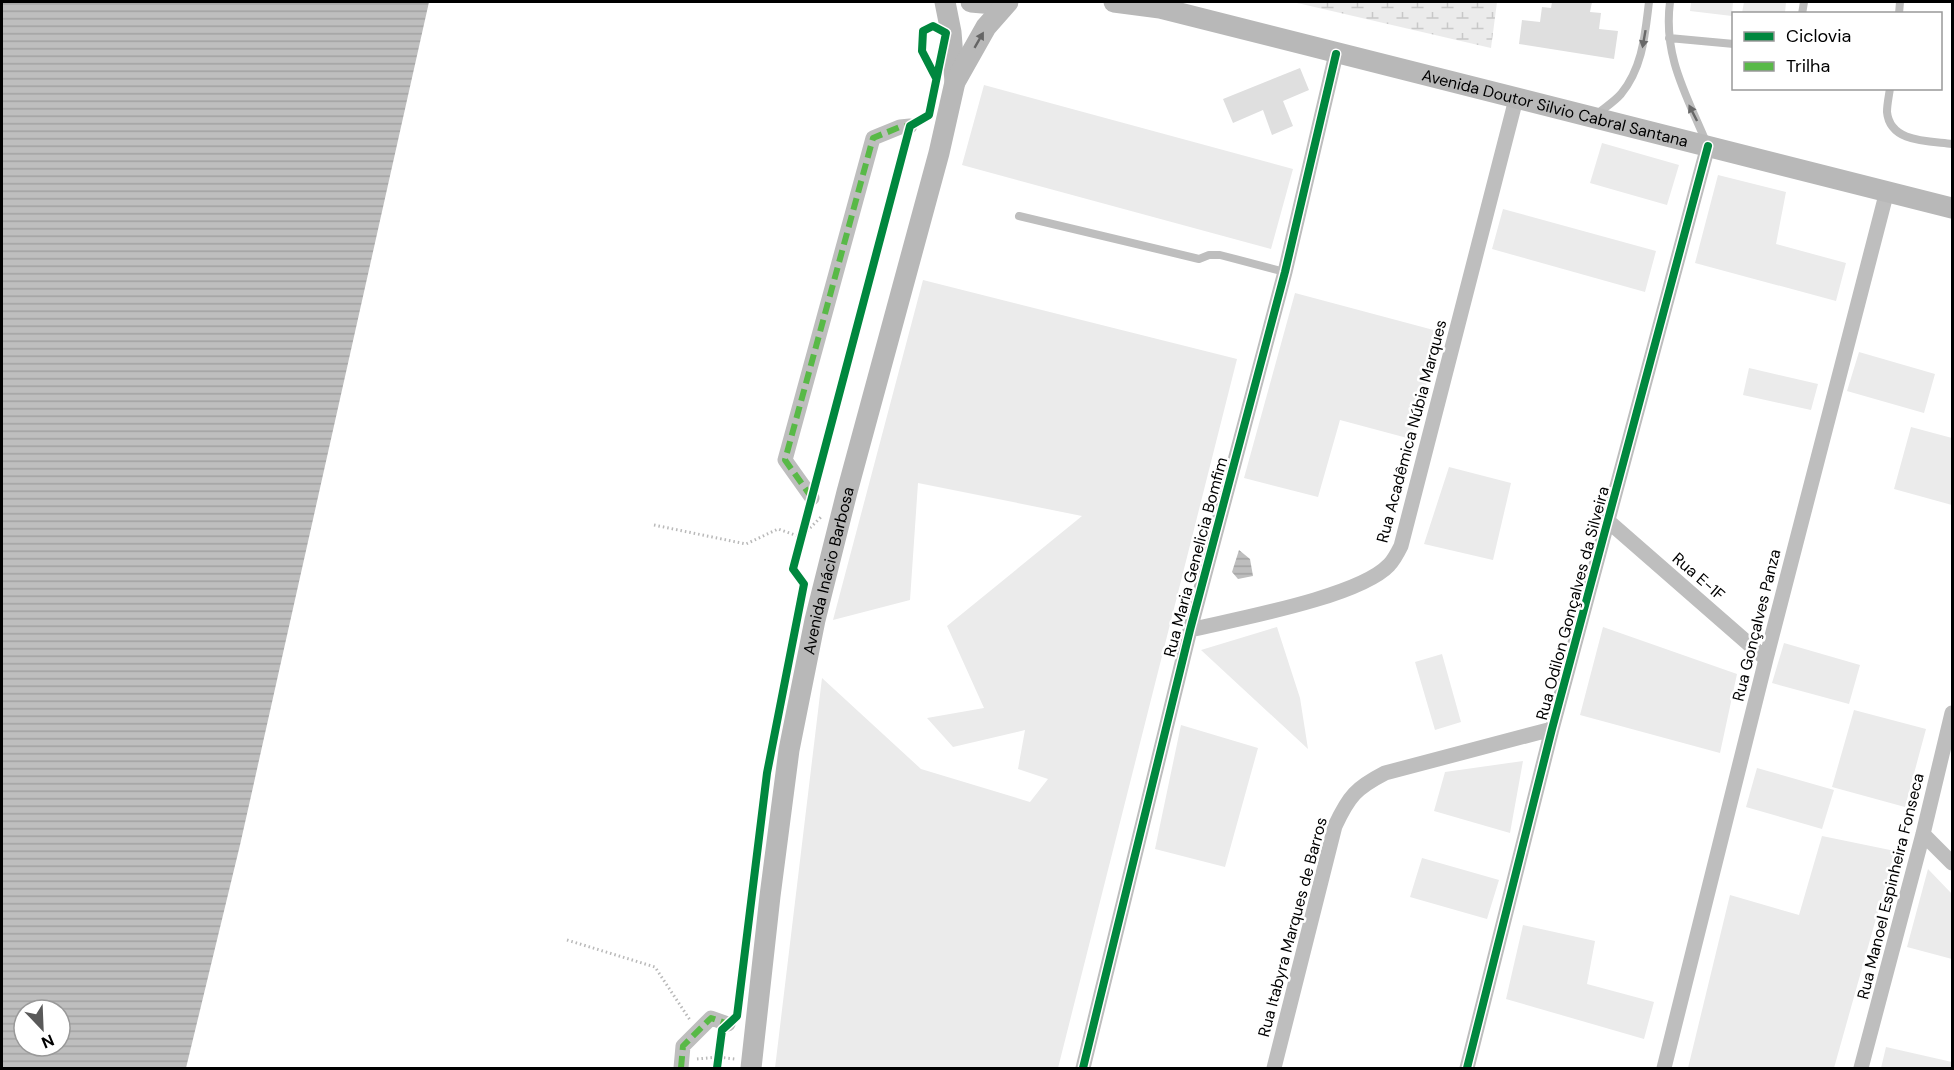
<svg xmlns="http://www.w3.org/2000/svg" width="1954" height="1070" viewBox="0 0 1954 1070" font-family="'DM Sans',sans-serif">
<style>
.grass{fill:#ebebeb}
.wetland{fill:url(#wetland-marsh)}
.water{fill:url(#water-rules);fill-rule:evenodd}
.building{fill:#dfdfdf}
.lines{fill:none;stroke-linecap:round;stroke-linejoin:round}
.path{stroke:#b9b9b9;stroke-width:3;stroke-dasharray:1.5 3;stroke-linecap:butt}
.lane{stroke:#bebebe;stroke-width:8}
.street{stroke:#bebebe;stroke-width:15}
.secondary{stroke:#b8b8b8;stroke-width:21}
.quiet{stroke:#58b947;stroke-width:6;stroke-dasharray:12 6;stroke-linecap:butt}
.cycleway-casing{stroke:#fff;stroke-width:11}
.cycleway{stroke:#00873e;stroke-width:8}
.oneway{fill:#686868}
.oneway2{fill:#656565}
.labels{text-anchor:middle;stroke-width:5;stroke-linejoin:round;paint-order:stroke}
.street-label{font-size:16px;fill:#000;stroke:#fff}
</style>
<defs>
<pattern id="wetland-marsh" width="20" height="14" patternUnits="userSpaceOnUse" patternTransform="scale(1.5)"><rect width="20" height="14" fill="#ebebeb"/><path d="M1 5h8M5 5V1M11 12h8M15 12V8" fill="none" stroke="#c8c8c8"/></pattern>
<pattern id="water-rules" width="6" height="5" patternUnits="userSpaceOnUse" patternTransform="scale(1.5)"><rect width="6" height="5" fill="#bebebe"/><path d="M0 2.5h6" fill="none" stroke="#a2a2a2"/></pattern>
</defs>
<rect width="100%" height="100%" fill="#fff"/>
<path class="grass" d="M 1691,2 L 1733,2 L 1732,16 L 1690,11 Z
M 1744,2 L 1786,2 L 1785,13 L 1742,13 Z
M 984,85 L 1293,169 L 1271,249 L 962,165 Z
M 1602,143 L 1679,165 L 1667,205 L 1590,183 Z
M 1718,175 L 1786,192 L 1776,244 L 1846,263 L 1836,301 L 1695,263 Z
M 1503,209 L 1656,251 L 1645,292 L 1492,249 Z
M 923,280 L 1237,359 L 1058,1068 L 775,1068 L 822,678 L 921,769 L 1030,802 L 1048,779 L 1018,769 L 1025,730 L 953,747 L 927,718 L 984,708 L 947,626 L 1082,516 L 918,483 L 910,600 L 833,620 Z
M 1295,293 L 1441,332 L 1411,439 L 1340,420 L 1318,497 L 1244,478 Z
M 1859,352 L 1935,374 L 1924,413 L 1847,391 Z
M 1749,368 L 1818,384 L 1811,410 L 1743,395 Z
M 1911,427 L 1952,438 L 1952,505 L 1894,489 Z
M 1449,467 L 1511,483 L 1493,560 L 1424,544 Z
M 1277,627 L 1300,698 L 1308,749 L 1201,650 Z
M 1603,627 L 1737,674 L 1720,753 L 1580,715 Z
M 1784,643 L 1860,665 L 1849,704 L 1772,683 Z
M 1442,654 L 1461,722 L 1435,730 L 1415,662 Z
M 1854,710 L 1926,729 L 1905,807 L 1832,787 Z
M 1181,725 L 1258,748 L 1225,867 L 1155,849 Z
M 1523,761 L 1510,833 L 1434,811 L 1445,772 Z
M 1757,768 L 1834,790 L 1822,829 L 1746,807 Z
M 1822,836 L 1895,851 L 1834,1068 L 1688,1068 L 1730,895 L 1799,915 Z
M 1422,858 L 1499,880 L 1487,919 L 1410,897 Z
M 1928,869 L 1952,894 L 1952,959 L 1907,947 Z
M 1523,925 L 1595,941 L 1587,984 L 1654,1002 L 1644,1039 L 1506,999 Z
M 1886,1047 L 1952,1062 L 1952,1068 L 1881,1068 Z"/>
<path class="wetland" d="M 1293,2 L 1497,2 L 1491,48 Z"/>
<path class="water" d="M 2,2 L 429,2 L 240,845 L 186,1068 L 2,1068 ZM 24,1010 L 60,1010 L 60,1046 L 24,1046 Z
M 1239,550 L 1250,559 L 1253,576 L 1238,579 L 1232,572 Z"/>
<path class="building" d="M 1552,2 L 1592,2 L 1590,12 L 1601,13 L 1599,29 L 1618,31 L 1614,59 L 1519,44 L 1522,20 L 1540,22 L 1542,7 L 1551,8 Z
M 1300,68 L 1309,90 L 1283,101 L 1293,126 L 1272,135 L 1263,110 L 1233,123 L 1223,99 Z"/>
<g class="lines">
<path class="path" d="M 654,525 L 746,544 L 778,529 L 801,537 L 822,516
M 567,940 L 655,967 L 690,1020
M 697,1059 L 718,1057 L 735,1059"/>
<path class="lane" d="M 1670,2 C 1663,56 1686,94 1706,142
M 1802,14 L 1804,2
M 1899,14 L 1900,2
M 1669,38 L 1734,44
M 1890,88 C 1889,96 1887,104 1887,112 C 1890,143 1929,141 1952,144
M 1596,115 C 1604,108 1614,102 1621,94 C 1643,67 1645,34 1649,2
M 1019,216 L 1199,259 L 1209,255 L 1220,255 L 1285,272"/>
<path class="street" d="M 812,498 L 785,460 L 873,138 L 900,127 L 910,126
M 1608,521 L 1766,659
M 1190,630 C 1236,619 1359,597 1389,565 C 1394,560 1398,552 1401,546 L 1516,99
M 1923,834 L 1952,863
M 681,1068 L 683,1046 L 711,1018 L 728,1024
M 1083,1068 L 1190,630 L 1285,272 L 1336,54
M 1274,1068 L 1335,826 C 1349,796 1356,788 1385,773 L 1552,729
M 1467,1068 L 1552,729 L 1708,146
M 1664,1068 L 1766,659 L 1887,191
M 1861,1068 L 1923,834 L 1952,713"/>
<g class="secondary">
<path d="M 945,2 L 951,32 L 955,82"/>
<path d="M 971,2 L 994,4 L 1006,2"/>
<path id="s1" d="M 1114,2 L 1160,8 L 1952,208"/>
<path id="s2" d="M 751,1068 L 770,896 L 789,750 L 815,620 L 847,492 L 939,153 L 955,82 L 986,27 L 1008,2"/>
</g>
<path class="quiet" d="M 812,498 L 785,460 L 873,138 L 900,127 L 910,126
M 681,1068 L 683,1046 L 711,1018 L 728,1024"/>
<g class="cycleway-casing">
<path id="cycleway" d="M 717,1068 L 722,1030 L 737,1016 L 767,773 L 804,584 L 793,569 L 910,126 L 929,115 L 946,33 L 933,26 L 923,31 L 922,51 L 936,78
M 1083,1068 L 1190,630 L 1285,272 L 1336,54
M 1467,1068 L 1552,729 L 1708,146"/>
</g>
<use href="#cycleway" class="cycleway"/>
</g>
<defs><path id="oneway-solid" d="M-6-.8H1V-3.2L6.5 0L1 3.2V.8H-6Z" transform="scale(1.5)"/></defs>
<g class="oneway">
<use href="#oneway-solid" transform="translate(1644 39) rotate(100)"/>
<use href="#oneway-solid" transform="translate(1693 113) rotate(-117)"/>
</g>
<use class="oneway2" href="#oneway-solid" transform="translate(979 40) rotate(-60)"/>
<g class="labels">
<g class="street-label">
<text dy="6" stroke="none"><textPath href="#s1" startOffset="454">Avenida Doutor Silvio Cabral Santana</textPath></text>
<text transform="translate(1411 431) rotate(-75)" y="6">Rua Acadêmica Núbia Marques</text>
<text transform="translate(1195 557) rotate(-75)" y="6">Rua Maria Genelicia Bomfim</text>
<text dy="6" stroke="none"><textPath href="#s2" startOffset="504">Avenida Inácio Barbosa</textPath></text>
<text transform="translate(1699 576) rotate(41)" y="6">Rua E-1F</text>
<text transform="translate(1572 603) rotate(-75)" y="6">Rua Odilon Gonçalves da Silveira</text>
<text transform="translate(1756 625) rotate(-76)" y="6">Rua Gonçalves Panza</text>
<text transform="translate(1890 886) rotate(-76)" y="6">Rua Manoel Espinheira Fonseca</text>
<text transform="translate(1292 927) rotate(-75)" y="6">Rua Itabyra Marques de Barros</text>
</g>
</g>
<rect width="1954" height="1070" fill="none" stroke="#000000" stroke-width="6"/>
<rect x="1732" y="12" width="210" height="78" fill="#ffffff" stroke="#999999" stroke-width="1.5"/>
<rect x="1744" y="32" width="30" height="9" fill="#00873e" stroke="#999999" stroke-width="1.5"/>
<text x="1786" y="42" font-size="18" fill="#000000">Ciclovia</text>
<rect x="1744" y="62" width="30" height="9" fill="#58b947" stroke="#999999" stroke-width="1.5"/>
<text x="1786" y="72" font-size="18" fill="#000000">Trilha</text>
<g transform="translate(42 1028) rotate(157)"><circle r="28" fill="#ffffff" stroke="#999999" stroke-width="1.5"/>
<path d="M0-4.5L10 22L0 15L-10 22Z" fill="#595959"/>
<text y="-9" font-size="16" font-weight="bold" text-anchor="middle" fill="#000000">N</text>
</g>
</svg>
